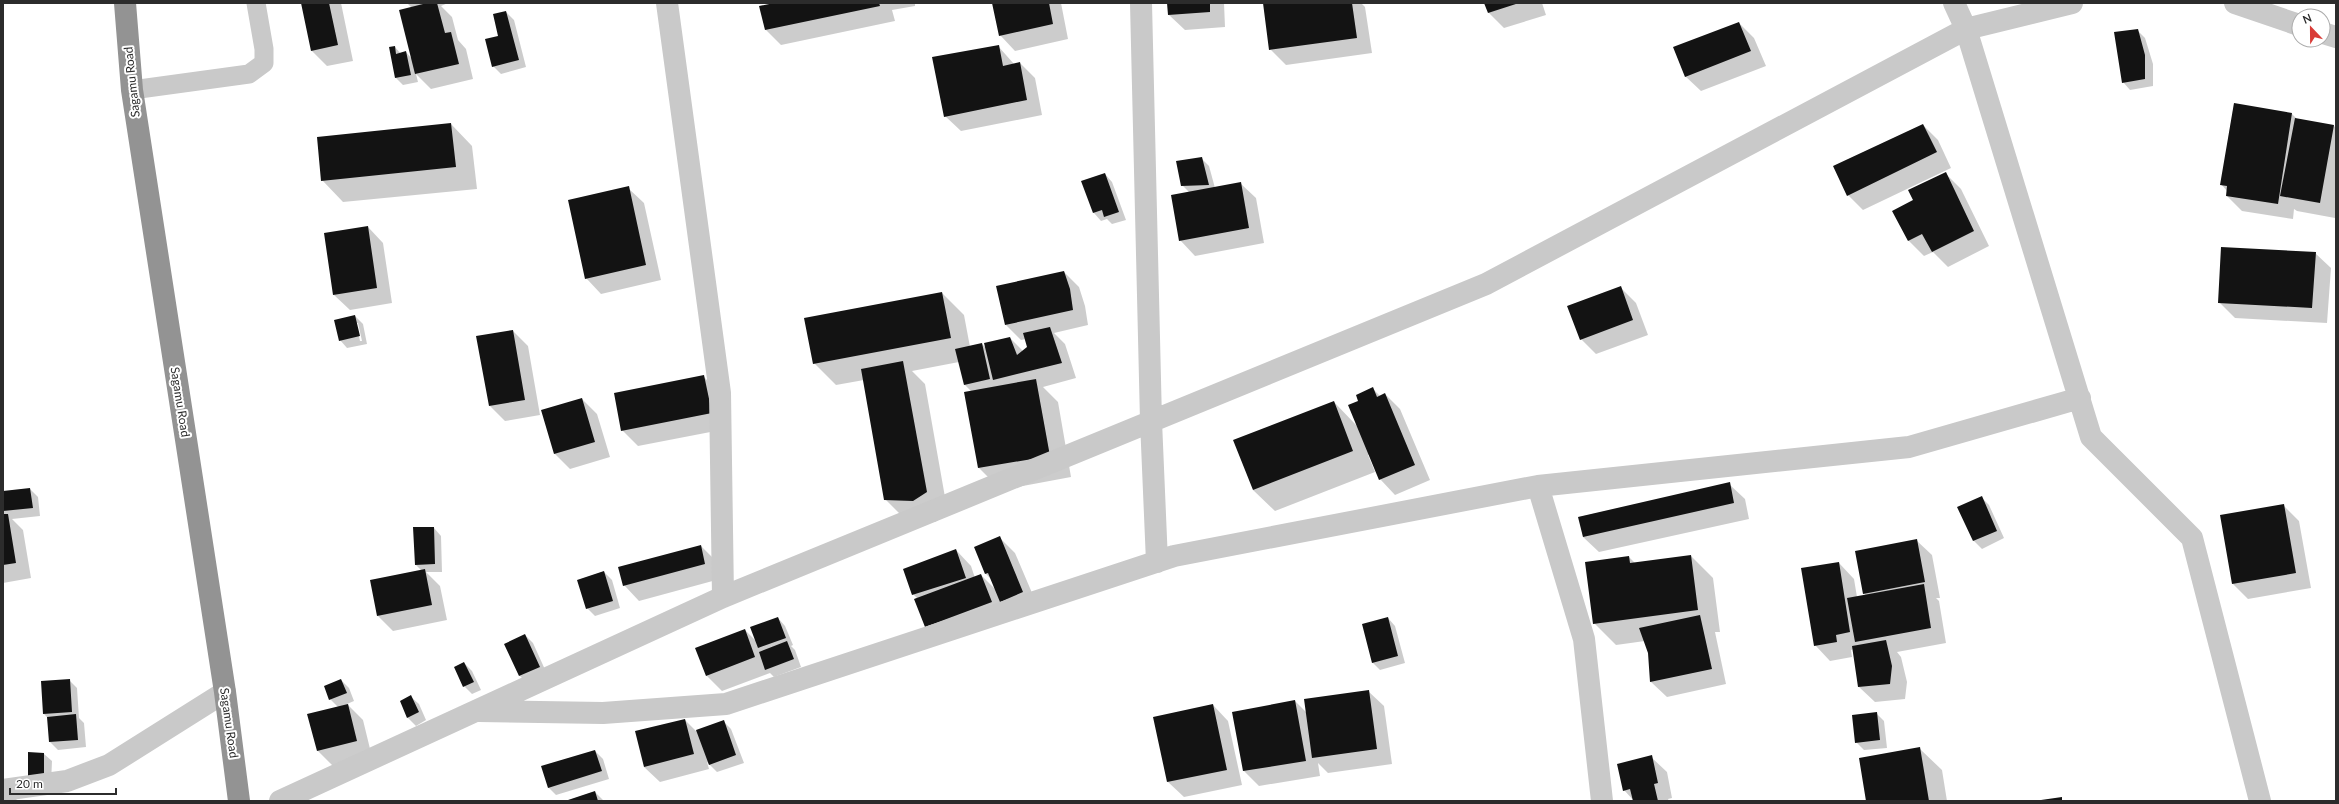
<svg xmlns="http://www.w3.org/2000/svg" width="2339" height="804" viewBox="0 0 2339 804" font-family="Lato,sans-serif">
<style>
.shadow{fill:#0003;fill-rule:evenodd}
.building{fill:#131313}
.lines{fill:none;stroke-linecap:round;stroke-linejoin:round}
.lane{stroke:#c9c9c9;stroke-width:19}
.street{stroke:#c9c9c9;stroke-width:22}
.highway{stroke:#939393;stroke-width:22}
.labels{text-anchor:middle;stroke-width:4;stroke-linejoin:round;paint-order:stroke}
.street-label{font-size:12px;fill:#2c2c2c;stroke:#fff}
</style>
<rect width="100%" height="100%" fill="#fff"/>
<path class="shadow" d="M 302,3 L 341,3 L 353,61 L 327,66 L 312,51 Z
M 407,3 L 448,3 L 441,6 L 452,17 L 458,40 L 466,49 L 473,79 L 431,89 L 416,74 L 418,82 L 403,85 L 396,78 L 395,47 L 401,54 L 406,52 L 412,59 L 412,8 Z
M 779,3 L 915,3 L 915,6 L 892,10 L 895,21 L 781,45 L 765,29 Z
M 993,3 L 1061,3 L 1068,39 L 1015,51 L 1000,35 Z
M 1168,3 L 1224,3 L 1225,27 L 1185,30 L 1169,15 Z
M 1270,3 L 1361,3 L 1365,7 L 1372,53 L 1286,65 L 1270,49 Z
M 1486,3 L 1542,3 L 1546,15 L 1504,28 L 1489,13 Z
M 506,12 L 514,20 L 526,67 L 501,74 L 493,66 Z
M 1739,23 L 1754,38 L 1766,66 L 1701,91 L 1685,76 Z
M 2137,30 L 2145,38 L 2153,64 L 2153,86 L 2130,90 L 2123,82 Z
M 998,46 L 1014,64 L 1020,63 L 1035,78 L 1042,115 L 961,131 L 945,116 Z
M 2234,104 L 2292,114 L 2298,120 L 2334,126 L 2336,128 L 2335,218 L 2297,211 L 2294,209 L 2293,219 L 2242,211 L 2227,196 L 2227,191 L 2221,184 Z
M 451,124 L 472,146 L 477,189 L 343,202 L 322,180 Z
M 1923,125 L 1938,140 L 1951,168 L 1863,210 L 1848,195 Z
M 1201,158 L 1209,166 L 1215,188 L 1240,183 L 1256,198 L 1264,243 L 1195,256 L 1180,240 L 1190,193 L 1182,185 Z
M 1945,173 L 1961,189 L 1989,246 L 1948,267 L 1933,252 L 1924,256 L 1909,241 L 1915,201 Z
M 1105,174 L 1112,182 L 1126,220 L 1112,224 L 1107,219 L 1101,221 L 1094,213 Z
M 628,188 L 644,203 L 661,280 L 601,294 L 586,278 Z
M 368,227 L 383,243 L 392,303 L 350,310 L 334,295 Z
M 2315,253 L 2331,268 L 2327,323 L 2235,318 L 2219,302 Z
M 1064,272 L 1079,287 L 1085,306 L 1088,325 L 1054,333 L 1065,344 L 1076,378 L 1043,387 L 1058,402 L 1071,477 L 1001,490 L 979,468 L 971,391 L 965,385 L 959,362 L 912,371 L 925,384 L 948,514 L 935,522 L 907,521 L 885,499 L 864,380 L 836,385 L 814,363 L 942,293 L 964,315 L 970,347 L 982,344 L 986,348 L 1010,338 L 1023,351 L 1028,348 L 1026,339 L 1021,340 L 1006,325 Z
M 1620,287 L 1636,303 L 1648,335 L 1596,354 L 1581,339 Z
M 355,316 L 363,324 L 367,344 L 347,348 L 340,340 ZM 356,323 L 358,323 L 362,341 L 360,341 Z
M 513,331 L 528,346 L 540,415 L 505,421 L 490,406 Z
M 704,377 L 719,392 L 726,429 L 638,446 L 622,430 Z
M 1372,388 L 1380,396 L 1385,394 L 1400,409 L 1430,480 L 1395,495 L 1380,479 L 1370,454 L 1368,455 L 1375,472 L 1275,511 L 1253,490 L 1334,402 L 1357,426 L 1359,402 Z
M 582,399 L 597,414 L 610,457 L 570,469 L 554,453 Z
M 1729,484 L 1745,499 L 1749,519 L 1599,552 L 1583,537 L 1579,517 Z
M 30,489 L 38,497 L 40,516 L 12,519 L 23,530 L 31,578 L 3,583 L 3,492 Z
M 1981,497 L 1989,505 L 2004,538 L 1982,549 L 1974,541 L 1959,507 Z
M 2284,506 L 2299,521 L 2311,588 L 2248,599 L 2233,584 Z
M 434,528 L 441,536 L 442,572 L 426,572 L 440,586 L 447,620 L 393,631 L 378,616 L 422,571 L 416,565 Z
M 1000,538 L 1015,553 L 1038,607 L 1016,616 L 1000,600 L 1006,618 L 941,642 L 918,599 L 913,594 L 956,550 L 971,566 L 975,578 L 981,575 L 997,591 L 992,580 L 986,574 Z
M 1916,540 L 1932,555 L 1940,598 L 1936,598 L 1939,601 L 1946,643 L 1897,652 L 1901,657 L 1907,682 L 1905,699 L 1875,702 L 1859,687 L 1854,649 L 1851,650 L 1852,657 L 1830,661 L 1815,645 L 1839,563 L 1854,579 L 1857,597 L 1866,596 L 1864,593 Z
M 701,546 L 716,561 L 720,579 L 639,601 L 624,585 Z
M 1691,556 L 1713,578 L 1720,632 L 1715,632 L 1726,684 L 1667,697 L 1651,682 L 1649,653 L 1645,641 L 1616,645 L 1594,623 L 1629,557 L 1635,563 Z
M 604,572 L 612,580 L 620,608 L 595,616 L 587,608 Z
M 778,618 L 785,626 L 793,645 L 791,646 L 795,650 L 801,667 L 774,677 L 770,673 L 722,691 L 707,676 L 745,630 L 757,642 Z
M 1388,618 L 1395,626 L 1405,663 L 1380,670 L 1372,662 Z
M 525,635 L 533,643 L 547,674 L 528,684 L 520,676 L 505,644 Z
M 464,663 L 472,671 L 481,690 L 472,694 L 464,686 Z
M 69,680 L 77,688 L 79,718 L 84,723 L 86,747 L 58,750 L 50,742 L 49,719 L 44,714 Z
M 341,680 L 349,688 L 354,701 L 347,704 L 363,720 L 372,757 L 333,766 L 318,751 L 338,707 L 330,699 Z
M 1368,691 L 1384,706 L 1392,764 L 1328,773 L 1318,763 L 1320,776 L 1259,786 L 1244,771 L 1233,713 L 1295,701 L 1307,713 Z
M 411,697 L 419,704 L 426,720 L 416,726 L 408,718 L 401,702 Z
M 1213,705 L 1228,721 L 1242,785 L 1184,797 L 1168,782 L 1155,718 Z
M 1876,713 L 1884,721 L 1887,748 L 1864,750 L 1856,742 Z
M 685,720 L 696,731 L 723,721 L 731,729 L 744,763 L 717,772 L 707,762 L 709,769 L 660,782 L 644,767 Z
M 1920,749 L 1942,770 L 1947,801 L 1867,801 Z
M 595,751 L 603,759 L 609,779 L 556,795 L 548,787 Z
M 29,753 L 44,754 L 52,761 L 51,785 Z
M 1651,757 L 1667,772 L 1672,798 L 1668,799 L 1669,801 L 1634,801 L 1624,790 Z
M 595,792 L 604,801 L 567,801 Z
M 14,797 L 18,801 L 3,801 L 3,799 Z"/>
<path class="building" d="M 301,3 L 329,3 L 338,45 L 311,51 Z
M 427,3 L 437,3 L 445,33 L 451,32 L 459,64 L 415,74 L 399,10 Z
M 774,3 L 879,3 L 880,6 L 765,30 L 759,6 Z
M 992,3 L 1049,3 L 1053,24 L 999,36 Z
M 1167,3 L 1210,3 L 1210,12 L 1168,15 Z
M 1263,3 L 1352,3 L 1357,38 L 1269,50 Z
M 1484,3 L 1519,3 L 1488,13 Z
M 506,11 L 519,60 L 492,67 L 485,39 L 498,36 L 493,14 Z
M 1739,22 L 1751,51 L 1685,77 L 1673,47 Z
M 2138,29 L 2145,55 L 2145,79 L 2122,83 L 2114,32 Z
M 999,45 L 1003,66 L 1020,62 L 1027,100 L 944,117 L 932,57 Z
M 395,46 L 396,54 L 406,51 L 411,75 L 395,78 L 389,47 Z
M 2234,103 L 2292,113 L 2278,204 L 2226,196 L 2227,186 L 2220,185 Z
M 2295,118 L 2334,125 L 2320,203 L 2280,196 Z
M 451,123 L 456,167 L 321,181 L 317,137 Z
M 1923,124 L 1937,152 L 1847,196 L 1833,166 Z
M 1202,157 L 1209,185 L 1181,186 L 1176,161 Z
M 1946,172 L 1974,231 L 1932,252 L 1922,234 L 1908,241 L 1892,211 L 1913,200 L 1908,190 Z
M 1105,173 L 1119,212 L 1104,217 L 1102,210 L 1093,213 L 1081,181 Z
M 1241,182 L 1249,228 L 1179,241 L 1171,195 Z
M 629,186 L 646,265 L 585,279 L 568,200 Z
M 368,226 L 377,288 L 333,295 L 324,233 Z
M 2221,247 L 2316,252 L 2312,308 L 2218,303 Z
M 1064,271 L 1070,289 L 1073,310 L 1005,325 L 996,286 Z
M 1621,286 L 1633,320 L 1580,340 L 1567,306 Z
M 942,292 L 951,338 L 813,364 L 804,318 Z
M 355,315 L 360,336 L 339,341 L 334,320 Z
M 1050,327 L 1062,363 L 993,380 L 984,343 L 1010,337 L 1017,355 L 1027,347 L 1023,333 Z
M 513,330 L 525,400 L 489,406 L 476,336 Z
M 982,343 L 990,379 L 964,385 L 955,349 Z
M 903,361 L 927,492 L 913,501 L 884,500 L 861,369 Z
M 704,375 L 712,413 L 621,431 L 614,393 Z
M 1036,379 L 1050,456 L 978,468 L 964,392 Z
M 1373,387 L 1377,397 L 1385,393 L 1415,465 L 1379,480 L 1348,405 L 1358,401 L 1356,395 Z
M 582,398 L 595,442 L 554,454 L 541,410 Z
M 1334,401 L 1353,451 L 1253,490 L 1233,440 Z
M 1730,482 L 1734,503 L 1583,537 L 1578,517 Z
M 30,488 L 33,508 L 3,511 L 3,491 Z
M 1982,496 L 1997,531 L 1973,541 L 1957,507 Z
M 2284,504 L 2296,573 L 2232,584 L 2220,515 Z
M 3,514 L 8,514 L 16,563 L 3,565 Z
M 413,527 L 434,527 L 435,564 L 415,565 Z
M 1000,536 L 1023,592 L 1000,602 L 988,573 L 985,574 L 974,547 Z
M 1917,539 L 1925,582 L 1863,594 L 1855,551 Z
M 701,545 L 705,564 L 623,586 L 618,567 Z
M 956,549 L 966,578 L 912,595 L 903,569 Z
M 1691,555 L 1698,610 L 1593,624 L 1585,562 L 1629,556 L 1630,563 Z
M 1839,562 L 1850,632 L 1836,635 L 1837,642 L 1814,646 L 1801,568 Z
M 425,569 L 432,605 L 377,616 L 370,580 Z
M 604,571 L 613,601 L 586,609 L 577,580 Z
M 981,574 L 992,602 L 925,627 L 914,599 Z
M 1924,584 L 1931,628 L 1855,642 L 1847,598 Z
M 1700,615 L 1712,669 L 1650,682 L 1648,653 L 1639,628 Z
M 778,617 L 786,638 L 758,648 L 750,627 Z
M 1388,617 L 1398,656 L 1372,663 L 1362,624 Z
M 745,629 L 755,657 L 706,676 L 695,648 Z
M 525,634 L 540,667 L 519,676 L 504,644 Z
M 1886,640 L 1892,666 L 1890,684 L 1858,687 L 1852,646 Z
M 787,641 L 794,659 L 765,670 L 759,652 Z
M 464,662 L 474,682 L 463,687 L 454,667 Z
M 70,679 L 72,712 L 43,714 L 41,681 Z
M 341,679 L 347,693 L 329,700 L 324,686 Z
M 1369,690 L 1377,749 L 1312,758 L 1304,699 Z
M 411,695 L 419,712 L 407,718 L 400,701 Z
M 1295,700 L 1306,761 L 1243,771 L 1232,712 Z
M 348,704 L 357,741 L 317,751 L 307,714 Z
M 1213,704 L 1227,770 L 1167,782 L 1153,717 Z
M 1877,712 L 1880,740 L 1855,743 L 1852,715 Z
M 76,714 L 78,740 L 49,742 L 47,717 Z
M 685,719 L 694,754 L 644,767 L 635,731 Z
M 724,720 L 736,755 L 709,765 L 696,730 Z
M 1920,747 L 1929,801 L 1866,801 L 1859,758 Z
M 595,750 L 602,771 L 548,788 L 541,766 Z
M 28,752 L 44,753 L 44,777 L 28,778 Z
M 1652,755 L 1658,783 L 1654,784 L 1658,801 L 1633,801 L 1630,789 L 1623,791 L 1617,764 Z
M 595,791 L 598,801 L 565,801 Z
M 2062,797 L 2062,801 L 2041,801 L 2041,800 Z"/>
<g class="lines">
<path class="lane" d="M 132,90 L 249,74 L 264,63 L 264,49 L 256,3"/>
<path class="street" d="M 667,3 L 720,393 L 723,597
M 1141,3 L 1151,421 L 1157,562
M 1954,3 L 1966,29 L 2091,437 L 2192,538 L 2260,801
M 2235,3 L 2299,25
M 2323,33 L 2336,37
M 1538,486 L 1584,639 L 1602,801
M 479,711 L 603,713 L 726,704 L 1174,556 L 1538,486 L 1909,447 L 2080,398
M 3,790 L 67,781 L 109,765 L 225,692
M 280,801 L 723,597 L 1486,284 L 1966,29 L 2072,3"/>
<path class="highway" d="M 125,3 L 132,90 L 225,692 L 239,801"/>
</g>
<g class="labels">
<g class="street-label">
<text transform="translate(132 82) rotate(-96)" y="4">Sagamu Road</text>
<text transform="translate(180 402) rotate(81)" y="4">Sagamu Road</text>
<text transform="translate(229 723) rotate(82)" y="4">Sagamu Road</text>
</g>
</g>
<rect width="2339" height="804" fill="none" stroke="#2c2c2c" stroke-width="8"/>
<g transform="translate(2311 28) rotate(338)"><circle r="19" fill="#ffffff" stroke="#ababab"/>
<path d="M0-3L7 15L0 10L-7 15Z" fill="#d93c37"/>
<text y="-6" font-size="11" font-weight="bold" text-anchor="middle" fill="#2c2c2c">N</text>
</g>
<path d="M10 788v6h106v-6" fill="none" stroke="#2c2c2c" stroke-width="2"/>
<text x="16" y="788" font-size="12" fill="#2c2c2c" stroke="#ffffff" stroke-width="3" paint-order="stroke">20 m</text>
</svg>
